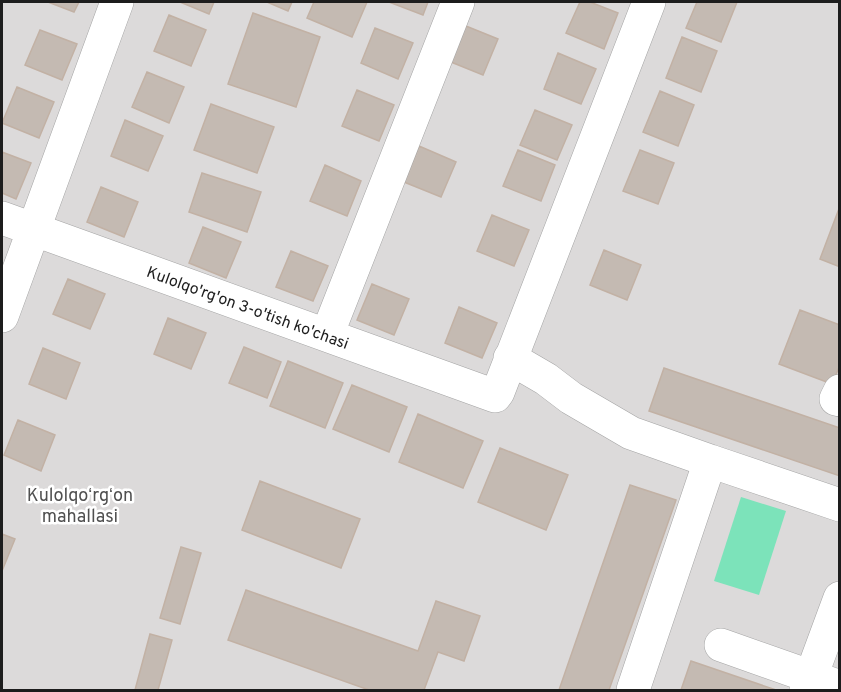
<svg xmlns="http://www.w3.org/2000/svg" width="841" height="692" viewBox="0 0 841 692" font-family="Overpass,sans-serif">
<style>
.residential{fill:#dcdada}
.pitch{fill:#7ce3ba}
.building{fill:#c4bab2;stroke:#c2b1a4;stroke-width:1.5}
.lines{fill:none;stroke-linecap:round;stroke-linejoin:round}
.minor-casing{stroke:#a4a4a4;stroke-width:34}
.minor{stroke:#fff;stroke-width:33}
.labels{text-anchor:middle;stroke-width:5;stroke-linejoin:round;paint-order:stroke}
.street-label{font-size:16px;fill:#1d1d1d;stroke:#fff}
.neighbourhood-label{font-size:18px;fill:#505050;stroke:#fff}
</style>
<rect width="100%" height="100%" fill="#efebe3"/>
<path class="residential" d="M 2,2 L 839,2 L 839,690 L 2,690 Z"/>
<path class="pitch" d="M 741,497 L 786,511 L 759,595 L 714,581 Z"/>
<path class="building" d="M 48,2 L 79,2 L 74,12 Z
M 180,2 L 214,2 L 209,14 Z
M 267,2 L 292,2 L 288,11 Z
M 314,2 L 367,2 L 352,37 L 307,18 Z
M 389,2 L 428,2 L 423,15 Z
M 580,2 L 590,2 L 618,13 L 604,49 L 566,33 Z
M 697,2 L 737,2 L 721,42 L 686,28 Z
M 253,13 L 320,37 L 296,107 L 228,84 Z
M 169,15 L 206,30 L 191,66 L 154,51 Z
M 461,24 L 498,39 L 483,75 L 446,60 Z
M 375,28 L 413,43 L 398,79 L 361,63 Z
M 40,30 L 77,44 L 62,80 L 25,65 Z
M 682,37 L 717,51 L 701,92 L 666,78 Z
M 558,53 L 596,69 L 581,104 L 544,89 Z
M 147,72 L 184,87 L 169,123 L 132,107 Z
M 17,87 L 54,102 L 39,138 L 2,123 Z
M 357,90 L 394,105 L 379,141 L 342,126 Z
M 660,91 L 694,105 L 678,146 L 643,132 Z
M 211,104 L 274,127 L 257,173 L 194,150 Z
M 535,110 L 572,125 L 557,160 L 520,145 Z
M 125,120 L 163,136 L 148,171 L 111,156 Z
M 419,146 L 456,162 L 441,197 L 404,182 Z
M 518,150 L 555,165 L 541,201 L 503,186 Z
M 640,150 L 674,163 L 658,204 L 623,191 Z
M 2,152 L 31,163 L 16,199 L 2,193 Z
M 325,165 L 361,181 L 347,216 L 310,201 Z
M 202,173 L 261,192 L 247,232 L 189,212 Z
M 101,187 L 138,202 L 124,237 L 87,222 Z
M 840,206 L 840,267 L 820,259 Z
M 492,215 L 529,230 L 514,266 L 477,251 Z
M 203,227 L 241,242 L 226,278 L 189,263 Z
M 604,250 L 641,265 L 627,300 L 590,285 Z
M 291,251 L 328,266 L 313,301 L 276,287 Z
M 68,279 L 105,294 L 90,329 L 53,314 Z
M 372,284 L 409,299 L 394,335 L 357,320 Z
M 459,307 L 497,323 L 482,358 L 445,343 Z
M 800,310 L 840,325 L 840,365 L 832,384 L 779,364 Z
M 168,318 L 206,333 L 191,369 L 154,354 Z
M 244,347 L 281,362 L 267,398 L 229,383 Z
M 43,348 L 80,363 L 66,399 L 29,384 Z
M 288,361 L 343,383 L 325,428 L 270,406 Z
M 664,368 L 840,428 L 840,476 L 649,411 Z
M 352,385 L 407,407 L 389,452 L 333,429 Z
M 418,414 L 483,441 L 463,488 L 399,462 Z
M 18,420 L 55,435 L 41,471 L 4,455 Z
M 500,448 L 568,475 L 546,530 L 478,502 Z
M 260,481 L 360,519 L 341,568 L 242,530 Z
M 630,485 L 676,500 L 609,690 L 559,690 Z
M 2,534 L 15,539 L 2,571 Z
M 181,547 L 201,553 L 180,624 L 160,618 Z
M 246,590 L 418,651 L 436,601 L 480,616 L 464,661 L 438,652 L 424,690 L 369,690 L 228,640 Z
M 150,634 L 172,640 L 158,690 L 135,690 Z
M 691,661 L 776,690 L 681,690 Z"/>
<g class="lines">
<g class="minor-casing">
<path id="minor" d="M 2,218 L 495,396 L 498,392 L 649,2
M 2,316 L 117,2
M 327,335 L 458,2
M 510,358 L 546,379 L 571,398 L 631,433 L 710,461
M 840,391 L 836,399 L 840,400
M 721,645 L 840,687
M 633,690 L 710,461 L 840,505
M 806,690 L 840,598"/>
</g>
<use href="#minor" class="minor"/>
</g>
<g class="labels">
<g class="street-label">
<text transform="translate(248 307) rotate(20)" y="6">Kulolqo'rg'on 3-o'tish ko'chasi</text>
</g>
<g class="neighbourhood-label">
<text x="80" y="501">Kulolqoʻrgʻon<tspan x="80" dy="21">mahallasi</tspan></text>
</g>
</g>
<rect width="841" height="692" fill="none" stroke="#1d1d1d" stroke-width="6"/>
</svg>
